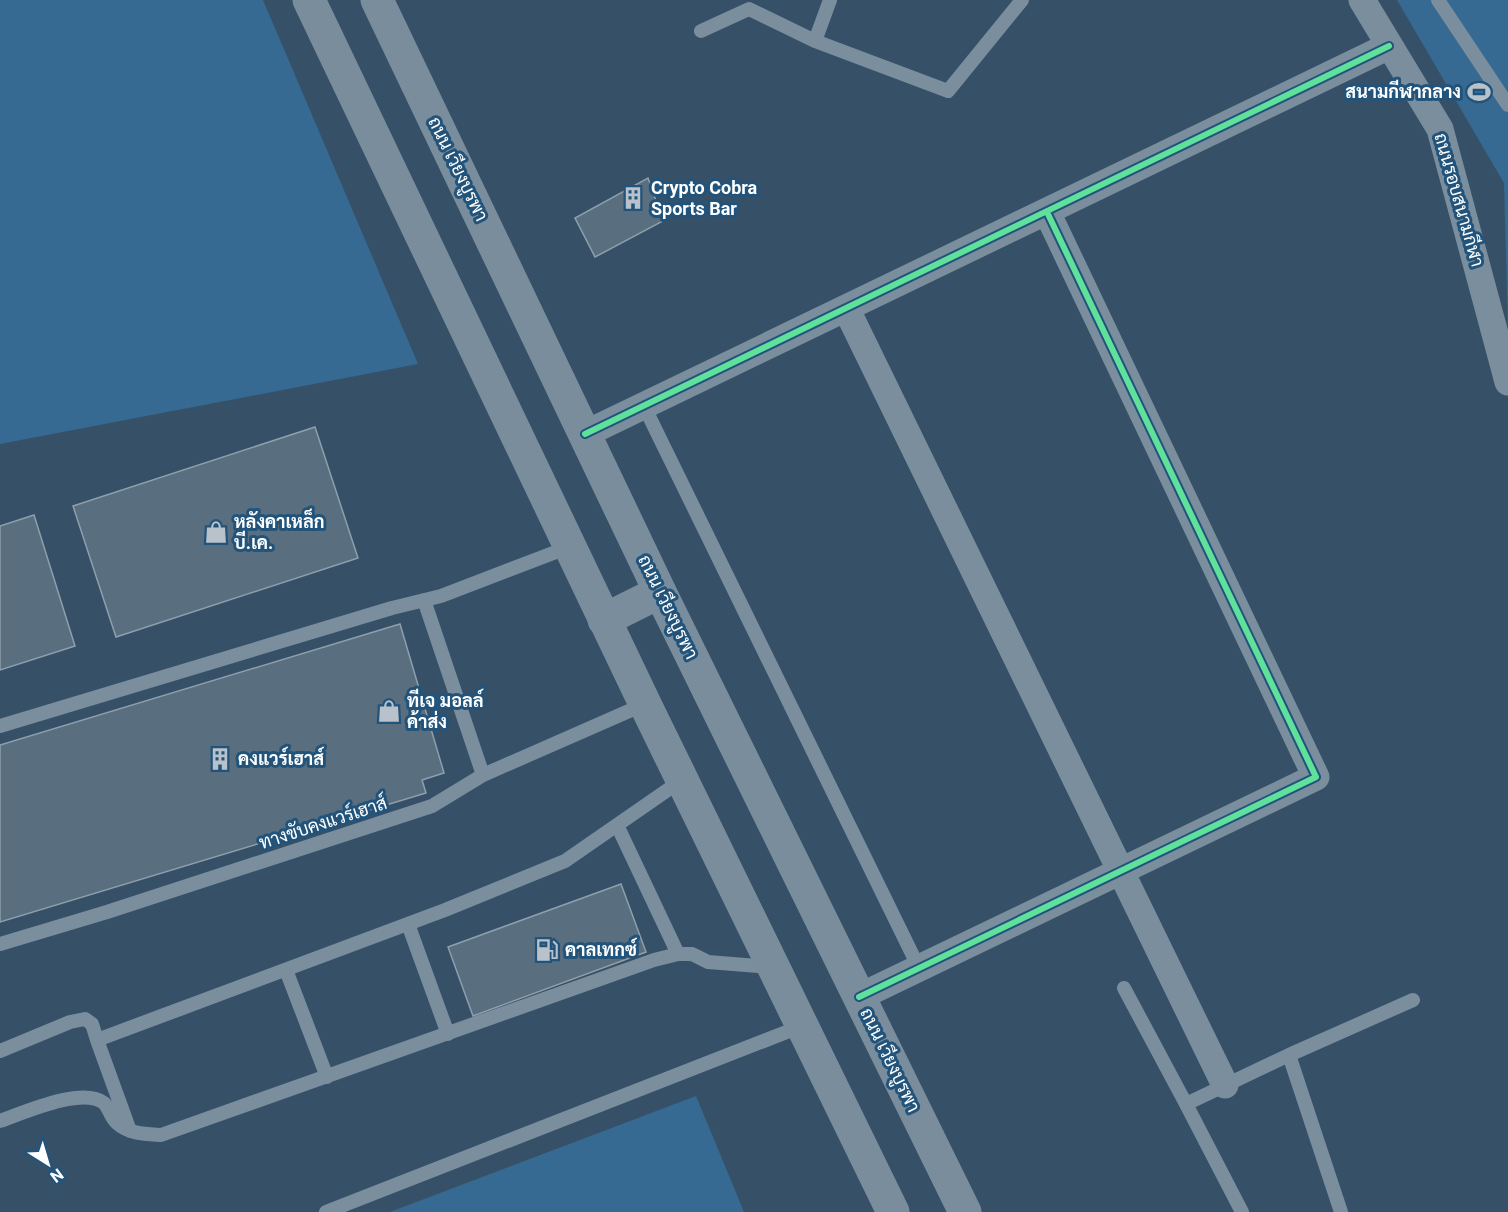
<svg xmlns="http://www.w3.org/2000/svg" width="1508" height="1212" viewBox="0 0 1508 1212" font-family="Roboto,Sarabun,sans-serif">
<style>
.grass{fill:#366a92}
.building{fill:#596e7f;stroke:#8e9fad;stroke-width:1.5}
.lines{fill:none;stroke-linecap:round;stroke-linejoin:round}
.service{stroke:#7b8e9e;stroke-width:14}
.minor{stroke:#7b8e9e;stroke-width:27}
.primary{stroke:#7a8d9d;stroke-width:33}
.cycleway-casing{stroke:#22547b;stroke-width:10}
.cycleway{stroke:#60e19b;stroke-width:6}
.labels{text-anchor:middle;stroke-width:6;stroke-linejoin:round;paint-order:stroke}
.poi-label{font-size:18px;font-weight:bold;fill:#fff;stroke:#22547b;text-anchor:start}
.street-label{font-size:18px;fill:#fff;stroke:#22547b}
</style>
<rect width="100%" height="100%" fill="#365167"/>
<path class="grass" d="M 0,0 L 263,0 L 418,364 L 0,444 Z
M 1397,0 L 1508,0 L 1508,331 L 1504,183 Z
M 696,1096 L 744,1212 L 390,1212 Z"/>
<path class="building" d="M 648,178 L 663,221 L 595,257 L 575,218 Z
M 315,427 L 358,558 L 116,637 L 73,506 Z
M 34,515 L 75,646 L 0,670 L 0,526 Z
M 400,624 L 444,773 L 422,780 L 426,793 L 0,922 L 0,745 Z
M 621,884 L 646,952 L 473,1016 L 448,947 Z"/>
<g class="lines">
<path class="service" d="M 1438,0 L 1508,105
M 701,31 L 749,9 L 815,41 L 948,91 L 1022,0
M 815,41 L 830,0
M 644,406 L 919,968
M 424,600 L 483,775
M 0,726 L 392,608 L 441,596 L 569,547
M 617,825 L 678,954
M 408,924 L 448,1034
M 0,944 L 107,912 L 432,806 L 483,775 L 645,704
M 286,970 L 327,1077
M 1124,988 L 1186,1104
M 97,1040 L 130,1131
M 0,1051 L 70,1022 L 85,1019 L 92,1024 L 97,1040 L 445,910 L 565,861 L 682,780
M 0,1121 C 23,1113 82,1086 104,1103 C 109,1108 111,1118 117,1123 C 129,1134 146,1134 161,1135 L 654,960 L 678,954 L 692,954 L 708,962 L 771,967
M 326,1212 L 802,1026
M 1242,1212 L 1186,1104 L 1289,1055
M 1341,1212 L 1289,1055 L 1413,1000"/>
<path class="minor" d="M 1362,0 L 1440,129 L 1508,382
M 846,308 L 1225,1085
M 585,434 L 1389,46
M 859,997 L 1316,777 L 1047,212"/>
<path class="primary" d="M 309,0 L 645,704 L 893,1212
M 377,0 L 660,592 L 965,1212
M 604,620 L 660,592"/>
<g class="cycleway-casing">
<path id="cycleway" d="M 585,434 L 1389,46
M 859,997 L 1316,777 L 1047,212"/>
</g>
<use href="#cycleway" class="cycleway"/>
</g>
<defs>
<g id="stadium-bare" transform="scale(1.8)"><path d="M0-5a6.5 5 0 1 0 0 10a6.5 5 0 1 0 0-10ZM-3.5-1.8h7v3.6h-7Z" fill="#b9c2ca" stroke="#22547b" stroke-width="2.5" paint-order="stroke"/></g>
<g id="building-bare" transform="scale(1.8)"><path d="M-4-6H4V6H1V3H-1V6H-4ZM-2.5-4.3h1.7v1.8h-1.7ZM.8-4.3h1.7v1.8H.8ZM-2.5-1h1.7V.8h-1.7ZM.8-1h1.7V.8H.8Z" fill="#b9c2ca" stroke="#22547b" stroke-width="2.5" paint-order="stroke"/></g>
<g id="shop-bare" transform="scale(1.8)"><path d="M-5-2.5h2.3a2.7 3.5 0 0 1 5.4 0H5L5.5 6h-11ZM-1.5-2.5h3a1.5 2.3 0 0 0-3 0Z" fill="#b9c2ca" stroke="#22547b" stroke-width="2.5" paint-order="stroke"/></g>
<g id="fuel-bare" transform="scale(1.8)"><path d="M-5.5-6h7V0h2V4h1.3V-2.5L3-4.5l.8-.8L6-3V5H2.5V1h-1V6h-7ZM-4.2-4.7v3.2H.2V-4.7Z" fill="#b9c2ca" stroke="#22547b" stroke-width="2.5" paint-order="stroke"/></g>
</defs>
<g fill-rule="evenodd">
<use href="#stadium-bare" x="1479" y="92"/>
<use href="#building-bare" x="633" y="198"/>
<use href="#shop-bare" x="216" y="532"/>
<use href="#shop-bare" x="389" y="711"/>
<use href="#building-bare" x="220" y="759"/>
<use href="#fuel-bare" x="547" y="950"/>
</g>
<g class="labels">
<g class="poi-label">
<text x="1461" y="98" text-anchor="end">สนามกีฬากลาง</text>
<text x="651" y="194">Crypto Cobra<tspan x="651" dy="21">Sports Bar</tspan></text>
<text x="234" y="528">หลังคาเหล็ก<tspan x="234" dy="21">บี.เค.</tspan></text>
<text x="407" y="707">ทีเจ มอลล์<tspan x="407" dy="21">ค้าส่ง</tspan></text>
<text x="238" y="765">คงแวร์เฮาส์</text>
<text x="565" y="956">คาลเทกซ์</text>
</g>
<g class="street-label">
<text transform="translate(458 169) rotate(64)" y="6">ถนน เวียงบูรพา</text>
<text transform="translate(1459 200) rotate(74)" y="6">ถนนรอบสนามกีฬา</text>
<text transform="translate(668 607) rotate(64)" y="6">ถนน เวียงบูรพา</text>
<text transform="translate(323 823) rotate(-18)" y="6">ทางขับคงแวร์เฮาส์</text>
<text transform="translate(890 1060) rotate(64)" y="6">ถนน เวียงบูรพา</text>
</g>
</g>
<g transform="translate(48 1164) rotate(143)" stroke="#22547b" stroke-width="4.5" paint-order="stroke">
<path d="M0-4.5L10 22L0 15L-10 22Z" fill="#ffffff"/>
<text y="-9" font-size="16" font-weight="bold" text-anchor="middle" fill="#ffffff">N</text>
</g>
</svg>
